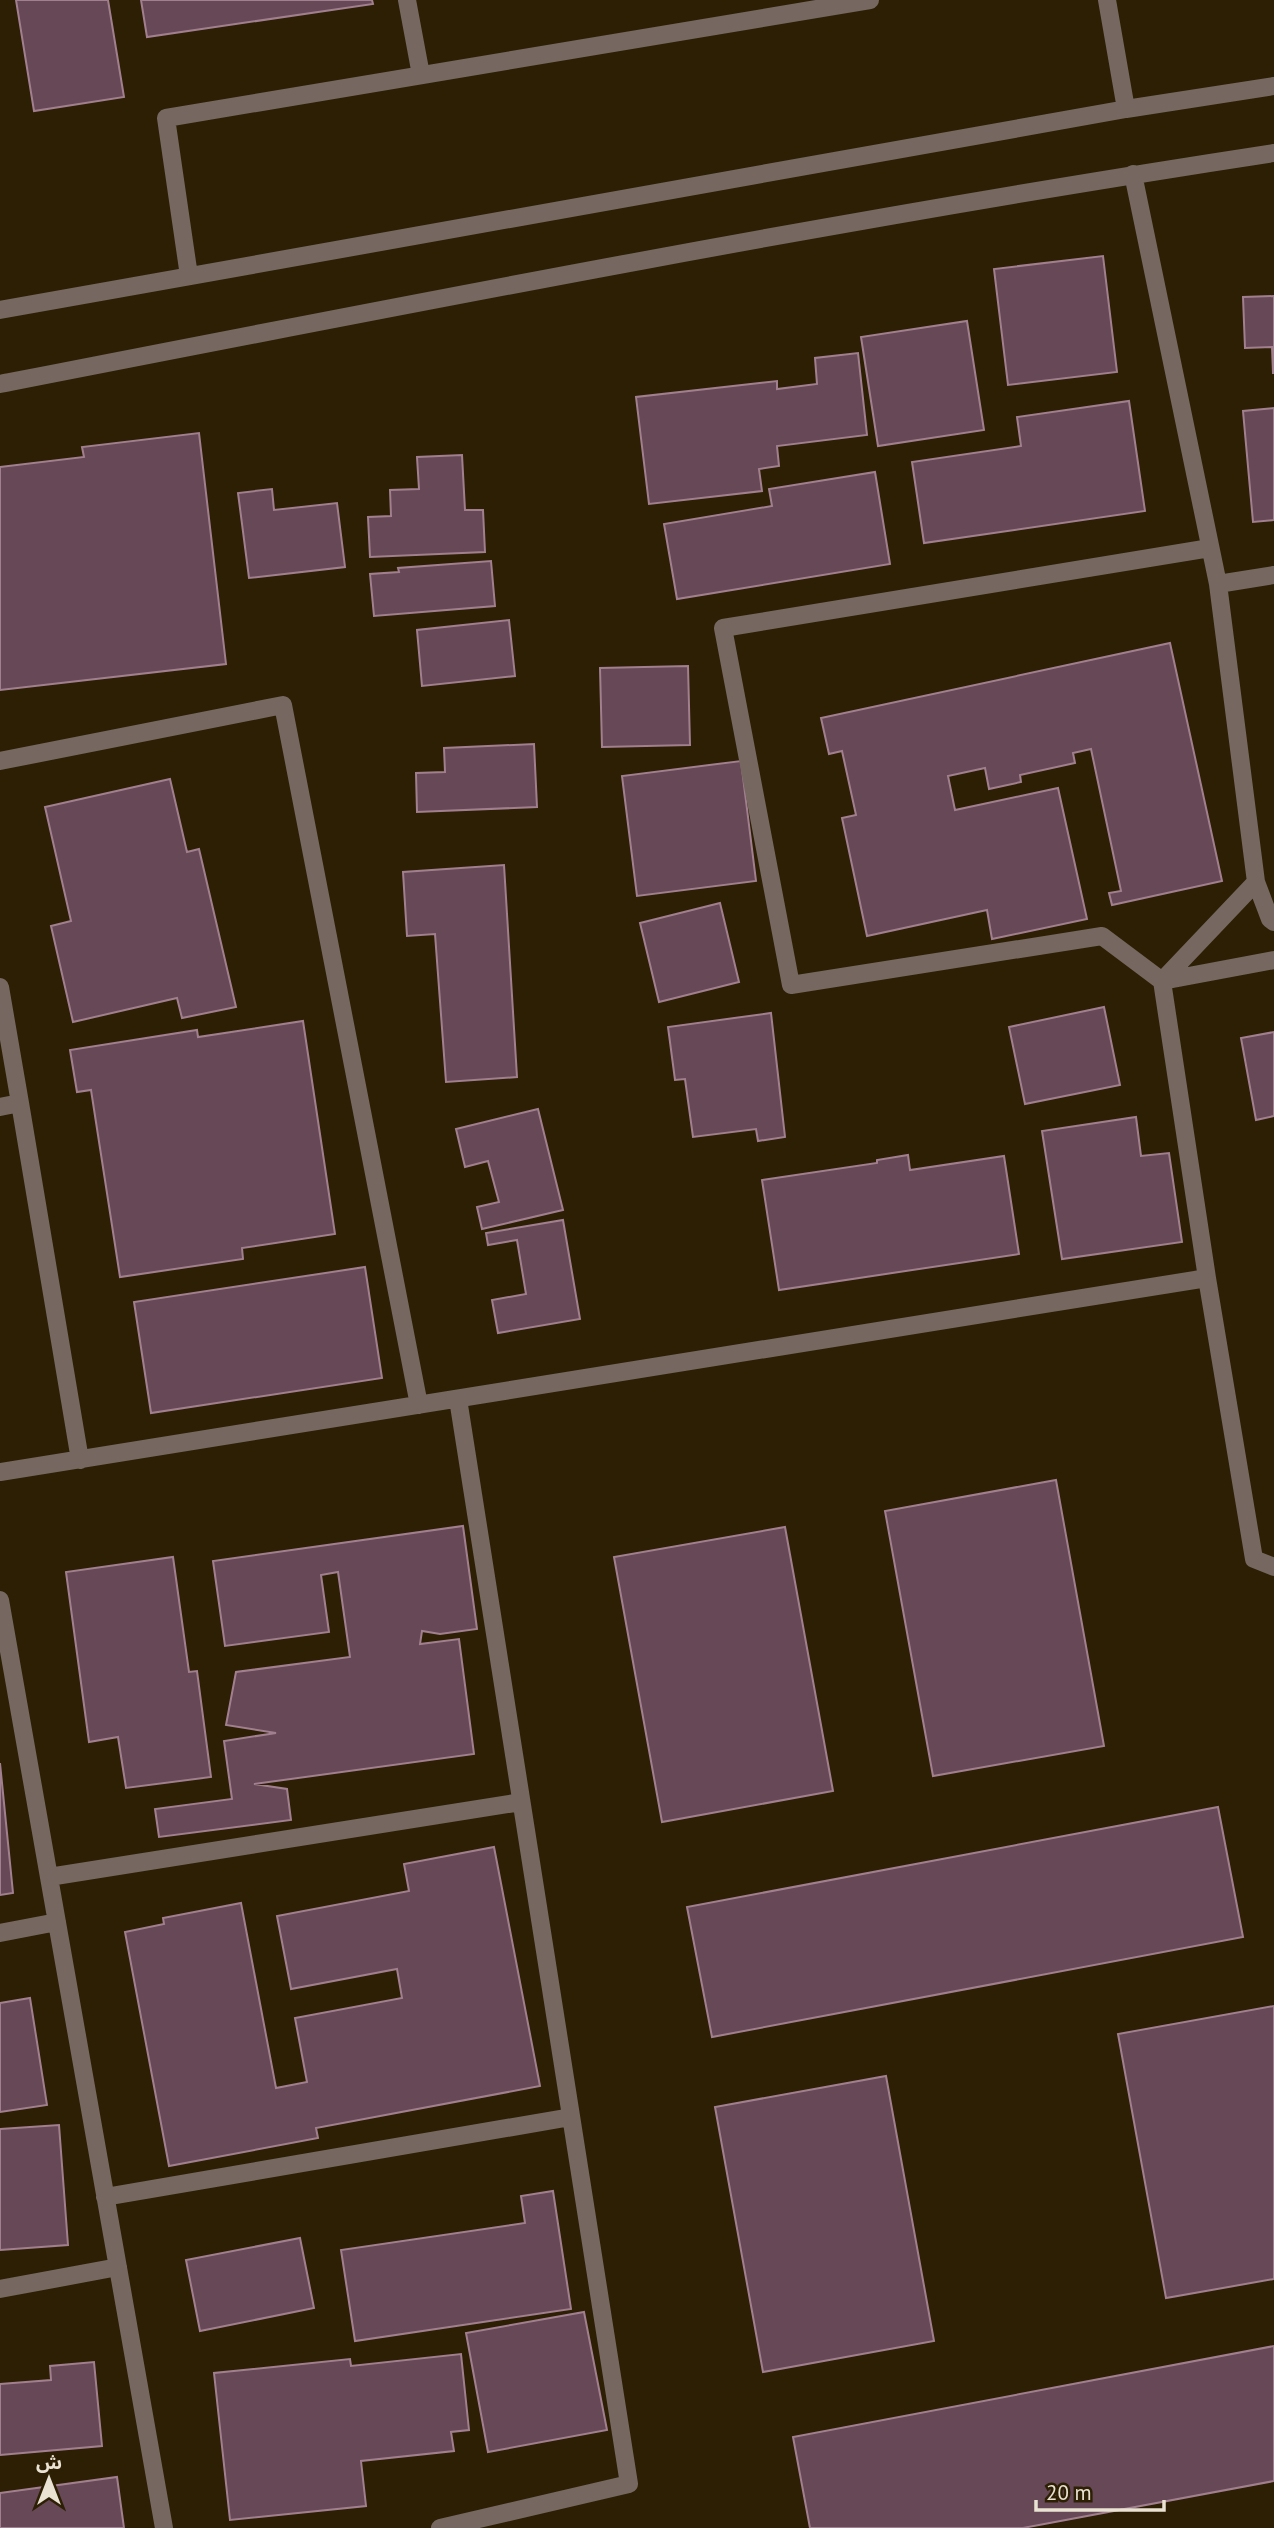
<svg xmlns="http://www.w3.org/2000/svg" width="1274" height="2528" viewBox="0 0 1274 2528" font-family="'PT Sans','Noto Sans Arabic',sans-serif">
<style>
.building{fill:#664856;stroke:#a17f8f;stroke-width:2}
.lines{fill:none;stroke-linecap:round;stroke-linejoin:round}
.minor{stroke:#766761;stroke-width:18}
</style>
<rect width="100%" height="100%" fill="#2c1f03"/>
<path class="building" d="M 16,0 L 108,0 L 124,97 L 34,111 Z
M 141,0 L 372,0 L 373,4 L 147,37 Z
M 1103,256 L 1117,372 L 1008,385 L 994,269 Z
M 1274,296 L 1274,373 L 1273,373 L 1272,347 L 1245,348 L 1243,297 Z
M 967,321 L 984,430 L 878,446 L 861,337 Z
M 858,353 L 867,435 L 777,446 L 779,466 L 759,469 L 762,491 L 649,504 L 636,397 L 777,381 L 777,389 L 817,384 L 815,358 Z
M 1129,401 L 1145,511 L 924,543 L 912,462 L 1021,446 L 1017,417 Z
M 1274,408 L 1274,520 L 1253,522 L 1243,411 Z
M 199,433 L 226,664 L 0,690 L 0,467 L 84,457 L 82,447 Z
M 462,455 L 465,510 L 483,510 L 485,552 L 370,557 L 368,517 L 391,516 L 390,490 L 419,489 L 417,457 Z
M 875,472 L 890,564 L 677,599 L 664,524 L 772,506 L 769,489 Z
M 272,489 L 274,510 L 337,503 L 345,567 L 249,578 L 238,493 Z
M 491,561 L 495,606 L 374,616 L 370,574 L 399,572 L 398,568 Z
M 509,620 L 515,676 L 422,686 L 417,630 Z
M 1170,643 L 1222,881 L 1112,905 L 1109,893 L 1121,891 L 1091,749 L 1073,753 L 1075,763 L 1020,775 L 1021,782 L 989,789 L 985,768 L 948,776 L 955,810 L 1058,788 L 1087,919 L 992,939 L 987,910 L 867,936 L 842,818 L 856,815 L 842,751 L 829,754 L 821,718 Z
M 688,666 L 690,745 L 602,747 L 600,668 Z
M 534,744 L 537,807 L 417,812 L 416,773 L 445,772 L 444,748 Z
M 741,761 L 756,881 L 637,896 L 622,776 Z
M 170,779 L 187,852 L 199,849 L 236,1007 L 182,1018 L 177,998 L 73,1022 L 51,926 L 71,921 L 45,807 Z
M 504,865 L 517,1077 L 446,1082 L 435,934 L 407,936 L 403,872 Z
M 720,903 L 739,982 L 659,1002 L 640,923 Z
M 1104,1007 L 1120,1085 L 1025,1104 L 1009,1027 Z
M 771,1013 L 785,1137 L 758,1141 L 756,1129 L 693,1137 L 685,1079 L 675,1080 L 668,1027 Z
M 303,1021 L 335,1234 L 242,1248 L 243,1259 L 120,1277 L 91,1090 L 77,1092 L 70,1050 L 197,1030 L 198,1037 Z
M 1274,1032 L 1274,1116 L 1256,1120 L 1241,1038 Z
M 538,1109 L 563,1210 L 482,1229 L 477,1207 L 499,1202 L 488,1161 L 465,1167 L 456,1129 Z
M 1136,1117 L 1141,1156 L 1169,1153 L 1182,1242 L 1062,1259 L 1042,1131 Z
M 908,1155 L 910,1170 L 1004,1156 L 1019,1254 L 779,1290 L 762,1180 L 877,1163 L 877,1160 Z
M 563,1220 L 580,1319 L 498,1333 L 492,1300 L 526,1294 L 517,1240 L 488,1245 L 486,1233 Z
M 365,1267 L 382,1378 L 151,1413 L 134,1302 Z
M 1056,1480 L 1104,1746 L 933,1776 L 885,1511 Z
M 463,1526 L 477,1629 L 440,1634 L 422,1631 L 420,1644 L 459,1639 L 474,1754 L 254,1784 L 287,1789 L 291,1820 L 159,1837 L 155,1809 L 232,1799 L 224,1741 L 276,1733 L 226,1725 L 236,1672 L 350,1657 L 338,1572 L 321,1575 L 329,1632 L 225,1646 L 213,1561 Z
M 785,1527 L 833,1791 L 662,1822 L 614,1557 Z
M 173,1557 L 189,1672 L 197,1671 L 211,1777 L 126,1788 L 118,1737 L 89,1742 L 66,1572 Z
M 0,1763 L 13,1893 L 0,1895 Z
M 1218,1807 L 1243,1937 L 712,2037 L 687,1907 Z
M 494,1847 L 540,2086 L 316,2128 L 318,2138 L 169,2166 L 125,1932 L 164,1924 L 163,1918 L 241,1903 L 276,2088 L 307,2082 L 295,2018 L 402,1998 L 397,1969 L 291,1989 L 277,1916 L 409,1891 L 404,1864 Z
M 30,1998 L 47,2105 L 0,2112 L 0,2003 Z
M 1274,2006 L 1274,2279 L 1166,2298 L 1118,2034 Z
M 886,2076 L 934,2341 L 763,2372 L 715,2107 Z
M 59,2125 L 68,2245 L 0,2250 L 0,2129 Z
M 553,2191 L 571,2309 L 355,2341 L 341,2250 L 525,2223 L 521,2196 Z
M 300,2238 L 314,2308 L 200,2331 L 186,2260 Z
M 584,2312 L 607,2430 L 488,2452 L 466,2333 Z
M 1274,2346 L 1274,2481 L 1023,2528 L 810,2528 L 793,2437 Z
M 461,2354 L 469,2430 L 451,2432 L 454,2451 L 361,2461 L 366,2506 L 230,2520 L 214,2373 L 350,2359 L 351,2366 Z
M 94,2362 L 102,2446 L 0,2455 L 0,2384 L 51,2380 L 50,2366 Z
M 117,2477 L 124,2528 L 0,2528 L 0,2493 Z"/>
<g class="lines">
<path class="minor" d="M 407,0 L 421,75
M 1107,0 L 1126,109
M 1133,174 L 1218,584 L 1256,882 L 1270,919 L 1274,922
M 189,276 L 166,118 L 870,0
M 0,310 L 1126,109 L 1274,86
M 0,384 C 424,301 847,218 1274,153
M 1210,548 L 723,628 L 791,985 L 1102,936 L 1162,981 L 1207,1278 L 1254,1559 L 1274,1567
M 1218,584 L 1274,575
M 0,761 L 283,705 L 419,1405
M 1162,981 L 1256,882
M 1162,981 L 1274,960
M 0,987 L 20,1103 L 0,1107
M 20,1103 L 80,1460
M 0,1472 L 1207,1278
M 0,1600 L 164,2528
M 49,1877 L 521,1802
M 0,1933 L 57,1922
M 105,2197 L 571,2117
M 0,2289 L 118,2267
M 440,2528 L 629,2484 L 458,1399"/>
</g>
<g transform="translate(49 2479)" stroke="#2c1f03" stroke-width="5" paint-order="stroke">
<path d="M0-5L12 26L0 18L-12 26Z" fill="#eae2d2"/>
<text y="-10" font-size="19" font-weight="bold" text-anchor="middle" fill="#eae2d2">ش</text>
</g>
<path d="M1036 2500v10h128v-10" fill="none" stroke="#eae2d2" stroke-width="3.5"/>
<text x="1046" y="2500" font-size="21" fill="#eae2d2" stroke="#2c1f03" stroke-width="5" paint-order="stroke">20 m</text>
</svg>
